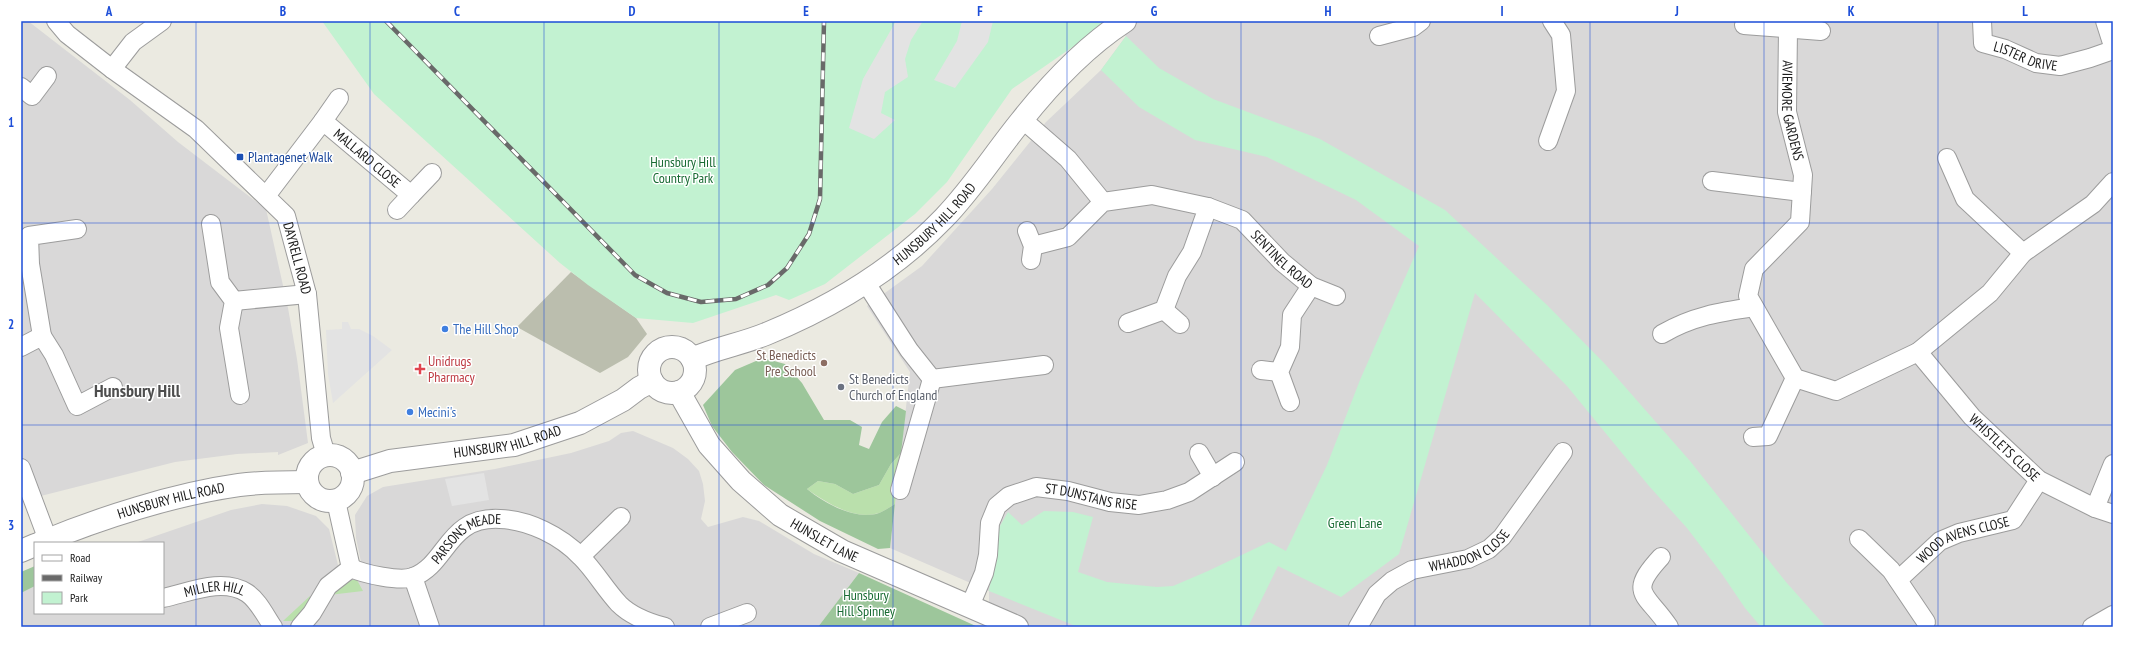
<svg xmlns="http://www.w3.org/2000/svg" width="2134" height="648" viewBox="0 0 2134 648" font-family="'PT Sans Narrow',sans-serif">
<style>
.residential{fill:#d9d8d8}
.construction{fill:#bbbeae}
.grass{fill:#bae0ac}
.forest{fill:#9dc69b}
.park{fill:#c2f2d1}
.parking{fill:#e3e3e3}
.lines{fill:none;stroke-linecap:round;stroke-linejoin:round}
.minor-casing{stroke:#9c9c9c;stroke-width:20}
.tertiary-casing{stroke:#9c9c9c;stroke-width:24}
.minor{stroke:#fff;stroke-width:18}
.tertiary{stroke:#fff;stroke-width:22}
.rail-casing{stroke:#696969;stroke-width:4.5}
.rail{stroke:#fff;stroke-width:3;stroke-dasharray:9;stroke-linecap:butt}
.grid{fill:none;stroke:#1d4ed8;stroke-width:1;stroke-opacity:0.55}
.transit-dot{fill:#1a4fb4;stroke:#fff;stroke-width:1.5}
.shop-dot{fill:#3f7fe0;stroke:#fff;stroke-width:1.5}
.education-dot{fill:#8d6e63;stroke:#fff;stroke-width:1.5}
.health-dot{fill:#e0444e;stroke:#fff;stroke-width:1.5}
.worship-dot{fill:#6b7280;stroke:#fff;stroke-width:1.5}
.labels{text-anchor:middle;stroke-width:3;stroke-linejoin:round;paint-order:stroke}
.street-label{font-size:14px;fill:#1b1b1b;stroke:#fff}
.transit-label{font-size:14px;fill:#164399;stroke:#fff;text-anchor:start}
.park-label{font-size:14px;fill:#176a32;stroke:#fff}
.shop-label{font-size:14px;fill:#366cbe;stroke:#fff;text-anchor:start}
.education-label{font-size:14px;fill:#785e54;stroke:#fff;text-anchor:end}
.health-label{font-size:14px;fill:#be3a42;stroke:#fff;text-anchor:start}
.worship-label{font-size:14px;fill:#5b616d;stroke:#fff;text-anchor:start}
.district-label{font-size:18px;font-weight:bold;fill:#4e4e4e;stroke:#fff}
.neatline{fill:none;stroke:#1d4ed8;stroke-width:1.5}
.grid-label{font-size:13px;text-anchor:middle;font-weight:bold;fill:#1d4ed8}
</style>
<rect width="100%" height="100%" fill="#ebeae1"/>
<path class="residential" d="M 21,21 L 28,21 L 130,100 L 178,142 L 266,209 L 288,308 L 297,359 L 308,443 L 278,455 L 278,452 L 237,454 L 175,462 L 21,501 Z
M 1111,21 L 2113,21 L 2113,627 L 989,627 L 989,591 L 890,548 L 910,372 L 867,306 L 922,266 L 992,189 L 1046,122 L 1101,70 L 1126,36 Z
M 633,431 L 673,448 L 688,459 L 699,471 L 703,484 L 705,501 L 701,519 L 708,527 L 743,517 L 759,521 L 814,554 L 859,573 L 818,627 L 21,627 L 21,593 L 35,586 L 35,613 L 163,613 L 163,543 L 135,543 L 231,510 L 262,504 L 287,506 L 316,516 L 329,529 L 339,569 L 361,562 L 356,538 L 355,515 L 367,496 L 383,487 L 495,469 L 571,453 L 609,441 L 621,433 Z"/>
<path class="construction" d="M 571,272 L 636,318 L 647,334 L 628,357 L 600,373 L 517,327 Z"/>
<path class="grass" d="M 901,453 L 895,504 C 890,507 884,511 879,513 C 855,521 825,502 807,489 L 818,481 L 835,484 L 853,494 L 879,485 L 891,464 Z
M 352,580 L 357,580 L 363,591 L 329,595 L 343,583 Z
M 310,596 L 310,603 L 295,621 L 283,621 Z"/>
<path class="forest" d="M 763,358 L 785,364 L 802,383 L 824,420 L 850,420 L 862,427 L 859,445 L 869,449 L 882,422 L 896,406 L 906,411 L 901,453 L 891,464 L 879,485 L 853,494 L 835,484 L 818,481 L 807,489 C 824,503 856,521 879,513 C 884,511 890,507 895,504 L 890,548 L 878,549 L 820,521 L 764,485 L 732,452 L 712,426 L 703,405 L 735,370 Z
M 35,566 L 35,586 L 21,593 L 21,572 Z
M 859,573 L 978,627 L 818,627 Z"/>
<path class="park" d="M 322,21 L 1110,21 L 1012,89 L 947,182 L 915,214 L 825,284 L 789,300 L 776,295 L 693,323 L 636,318 L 588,285 L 560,263 L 374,94 Z
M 1126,36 L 1159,68 L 1213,99 L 1320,139 L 1445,210 L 1547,305 L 1605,364 L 1690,461 L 1786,582 L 1826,627 L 1761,627 L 1745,608 L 1722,574 L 1687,528 L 1649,486 L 1567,386 L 1475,293 L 1399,554 L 1341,597 L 1278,566 L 1248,627 L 1078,627 L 989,591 L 1000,526 L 1008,512 L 1022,525 L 1044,511 L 1073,512 L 1093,517 L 1078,572 L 1107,582 L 1157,587 L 1173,586 L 1208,571 L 1269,542 L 1286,551 L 1327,465 L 1360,380 L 1419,246 L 1356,200 L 1267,157 L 1195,140 L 1139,107 L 1101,70 Z"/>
<path class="parking" d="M 896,21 L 923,21 L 911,40 L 905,59 L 908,77 L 885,92 L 881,113 L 895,120 L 874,139 L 849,128 L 863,79 Z
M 962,21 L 993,21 L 988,42 L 955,88 L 934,80 L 957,41 Z
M 342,322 L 348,322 L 351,329 L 359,329 L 373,336 L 392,350 L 333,403 L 328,374 L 326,330 L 342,329 Z
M 484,473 L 489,500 L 452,506 L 445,479 Z"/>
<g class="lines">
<g class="minor-casing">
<g id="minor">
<path id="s1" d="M 56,21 L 67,34 L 112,69 L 196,129 L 286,216 L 307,294 L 321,438 L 326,455"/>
<path id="s2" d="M 1982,21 L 1983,43 L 2005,49 L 2036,63 L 2060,66 L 2090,58 L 2113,50"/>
<path d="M 2105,21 L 2113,46"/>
<path d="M 1744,25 L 1821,31"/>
<path id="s3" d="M 1788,29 L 1787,112 L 1803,175 L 1800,222 L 1754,269 L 1748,296 L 1795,378 L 1836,391 L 1918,352 L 1990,293 L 2023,253 L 2093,204 L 2113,182"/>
<path d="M 1379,36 L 1413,27 L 1421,21"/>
<path d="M 112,69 L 133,42 L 162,21"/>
<path d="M 21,87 L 32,96 L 47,76"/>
<path d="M 1022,119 L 1068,159 L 1103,202"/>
<path d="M 323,121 L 339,98"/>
<path d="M 1548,141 L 1566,91 L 1561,35 L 1552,21"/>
<path d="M 1947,158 L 1965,199 L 2023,253"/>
<path d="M 1712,181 L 1802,192"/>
<path d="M 411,195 L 432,173"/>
<path id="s4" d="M 266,196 L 323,121 L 411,195 L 397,210"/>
<path d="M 211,224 L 220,282 L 234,301 L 229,328 L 240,395"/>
<path d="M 1027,231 L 1033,246 L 1031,260"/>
<path id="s5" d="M 1033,246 L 1068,237 L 1103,202 L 1152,195 L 1208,207 L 1242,220 L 1282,262 L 1311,286 L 1336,296"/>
<path d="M 866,283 L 909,350 L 932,379 L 1044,365"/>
<path d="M 234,301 L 307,294"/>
<path d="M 1164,310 L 1180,324"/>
<path d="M 1128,323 L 1164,310 L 1177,276 L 1192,252 L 1208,207"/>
<path d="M 1662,334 C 1693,316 1720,312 1754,307"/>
<path d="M 42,336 L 30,264 L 29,236 L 77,229"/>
<path d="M 21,347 L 42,336 L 54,355 L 77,406 L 113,387"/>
<path id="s6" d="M 1918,352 L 1972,417 L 2039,480 L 2095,508 L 2113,514"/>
<path d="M 1261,370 L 1279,372"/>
<path d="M 1290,402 L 1279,372 L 1290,347 L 1292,315 L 1311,286"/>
<path d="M 1753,437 L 1768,436 L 1795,378"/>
<path d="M 1199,453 L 1213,477"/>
<path d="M 21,468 L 48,540"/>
<path d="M 900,490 L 932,379"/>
<path d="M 336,501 L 351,568"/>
<path d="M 2095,508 L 2113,464"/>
<path d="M 1859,539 L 1891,570 L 1926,622"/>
<path d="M 581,556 L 621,517"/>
<path d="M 1661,557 C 1626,595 1647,593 1669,627"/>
<path id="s7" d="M 351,568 C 364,574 400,582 413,577 C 448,564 447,516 500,519 C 529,520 561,536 581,557 C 595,571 605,589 619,604 C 631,616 650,623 665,627"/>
<path d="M 413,577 L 430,627"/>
<path id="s8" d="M 1898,580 L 1940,541 L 1959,533 L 2013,520 L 2039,480"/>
<path id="s9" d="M 163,598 C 188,593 222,577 247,593 C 258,600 266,617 273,627"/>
<path id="s10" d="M 970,606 L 984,573 L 988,555 L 990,523 L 997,506 L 1009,496 L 1036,487 L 1068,491 L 1110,502 L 1139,505 L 1167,500 L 1189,492 L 1235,462"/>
<path d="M 300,627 L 312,613 L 328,586 L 351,568"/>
<path d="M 710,627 L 747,613"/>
<path id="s11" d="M 1358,627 L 1377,594 L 1392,581 L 1412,570 L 1468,559 L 1489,549 L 1502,537 L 1563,452"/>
<path d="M 2092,627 L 2113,615"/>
</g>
</g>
<g class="tertiary-casing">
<g id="tertiary">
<circle cx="672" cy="370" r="23"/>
<path id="s12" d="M 692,359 C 716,348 742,344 766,334 C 832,307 895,269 944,218 C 973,188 995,153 1021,121 C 1051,83 1085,47 1125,21"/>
<path id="s13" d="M 679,392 L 709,445 L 741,481 L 780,515 L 842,551 L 1017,627"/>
<circle cx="330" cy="478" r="23"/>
<path id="s14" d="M 352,473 L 390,461 L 514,445 L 580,423 L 623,400 L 639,388 L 652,381"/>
<path id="s15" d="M 40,543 C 100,518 175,494 239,485 C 262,482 284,482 307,482"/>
<path d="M 21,551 L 35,545"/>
</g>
</g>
<use href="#minor" class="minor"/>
<use href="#tertiary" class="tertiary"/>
<g class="rail-casing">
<path id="rail" d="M 386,21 L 635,275 L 667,293 L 701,302 L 736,299 L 768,285 L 787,268 L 809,234 L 820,199 L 824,21"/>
</g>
<use href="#rail" class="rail"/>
</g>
<path class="grid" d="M 196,21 L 196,627M 370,21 L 370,627M 544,21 L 544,627M 719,21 L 719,627M 893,21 L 893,627M 1067,21 L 1067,627M 1241,21 L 1241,627M 1415,21 L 1415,627M 1590,21 L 1590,627M 1764,21 L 1764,627M 1938,21 L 1938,627M 21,223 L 2113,223M 21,425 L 2113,425"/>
<rect class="transit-dot" x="236" y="153" width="8" height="8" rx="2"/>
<g class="shop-dot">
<circle cx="445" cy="329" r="4"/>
<circle cx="410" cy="412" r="4"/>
</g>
<circle class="education-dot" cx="824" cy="363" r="4"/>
<path class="health-dot" d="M418 363h4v4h4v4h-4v4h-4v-4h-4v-4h4z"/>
<circle class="worship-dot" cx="841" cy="387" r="4"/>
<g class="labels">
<g class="street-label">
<text dy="5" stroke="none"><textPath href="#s2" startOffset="67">LISTER DRIVE</textPath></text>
<text dy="5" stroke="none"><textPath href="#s3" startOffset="82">AVIEMORE GARDENS</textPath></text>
<text dy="5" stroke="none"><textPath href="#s4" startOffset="152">MALLARD CLOSE</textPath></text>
<text dy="5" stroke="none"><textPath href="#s12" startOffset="281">HUNSBURY HILL ROAD</textPath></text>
<text dy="5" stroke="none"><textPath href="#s1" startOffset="346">DAYRELL ROAD</textPath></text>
<text dy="5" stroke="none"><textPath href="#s5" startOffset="285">SENTINEL ROAD</textPath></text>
<text dy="5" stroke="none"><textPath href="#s14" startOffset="159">HUNSBURY HILL ROAD</textPath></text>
<text dy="5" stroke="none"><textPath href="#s6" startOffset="129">WHISTLETS CLOSE</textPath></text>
<text dy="5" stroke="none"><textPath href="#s10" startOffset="205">ST DUNSTANS RISE</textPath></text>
<text dy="5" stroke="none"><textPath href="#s15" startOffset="138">HUNSBURY HILL ROAD</textPath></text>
<text dy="5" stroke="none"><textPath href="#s13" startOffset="212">HUNSLET LANE</textPath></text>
<text dy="5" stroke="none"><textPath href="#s8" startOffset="79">WOOD AVENS CLOSE</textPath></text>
<text dy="5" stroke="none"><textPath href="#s7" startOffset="132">PARSONS MEADE</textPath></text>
<text dy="5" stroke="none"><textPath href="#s11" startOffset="142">WHADDON CLOSE</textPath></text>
<text dy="5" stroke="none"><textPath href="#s9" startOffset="53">MILLER HILL</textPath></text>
</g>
<g class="transit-label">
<text x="248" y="162">Plantagenet Walk</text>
</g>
<g class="park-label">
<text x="683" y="167">Hunsbury Hill<tspan x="683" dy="16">Country Park</tspan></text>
<text x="1355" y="528">Green Lane</text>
<text x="866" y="600">Hunsbury<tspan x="866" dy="16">Hill Spinney</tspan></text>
</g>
<g class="shop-label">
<text x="453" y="334">The Hill Shop</text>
<text x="418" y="417">Mecini's</text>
</g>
<g class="education-label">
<text x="816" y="360">St Benedicts<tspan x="816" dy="16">Pre School</tspan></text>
</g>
<g class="health-label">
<text x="428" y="366">Unidrugs<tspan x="428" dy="16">Pharmacy</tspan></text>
</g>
<g class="worship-label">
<text x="849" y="384">St Benedicts<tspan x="849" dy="16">Church of England</tspan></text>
</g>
<g class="district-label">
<text x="137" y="397">Hunsbury Hill</text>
</g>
</g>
<rect width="2134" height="648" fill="none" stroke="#ffffff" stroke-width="44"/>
<rect x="34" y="542" width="130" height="72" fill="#ffffff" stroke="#a4a4a4"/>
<rect x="42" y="555" width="20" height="6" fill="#ffffff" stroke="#a4a4a4"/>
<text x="70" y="562" font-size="12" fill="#1b1b1b">Road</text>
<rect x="42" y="575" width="20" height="6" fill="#696969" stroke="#a4a4a4"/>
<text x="70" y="582" font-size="12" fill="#1b1b1b">Railway</text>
<rect x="42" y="592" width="20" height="12" fill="#c2f2d1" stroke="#a4a4a4"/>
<text x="70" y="602" font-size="12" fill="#1b1b1b">Park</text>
<rect x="22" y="22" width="2090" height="604" class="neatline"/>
<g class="grid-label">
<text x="109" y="16">A</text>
<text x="283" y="16">B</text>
<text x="457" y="16">C</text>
<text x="632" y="16">D</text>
<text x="806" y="16">E</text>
<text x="980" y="16">F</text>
<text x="1154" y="16">G</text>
<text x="1328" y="16">H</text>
<text x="1502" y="16">I</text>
<text x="1677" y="16">J</text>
<text x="1851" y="16">K</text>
<text x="2025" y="16">L</text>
<text x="11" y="127">1</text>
<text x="11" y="329">2</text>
<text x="11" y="530">3</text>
</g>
</svg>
